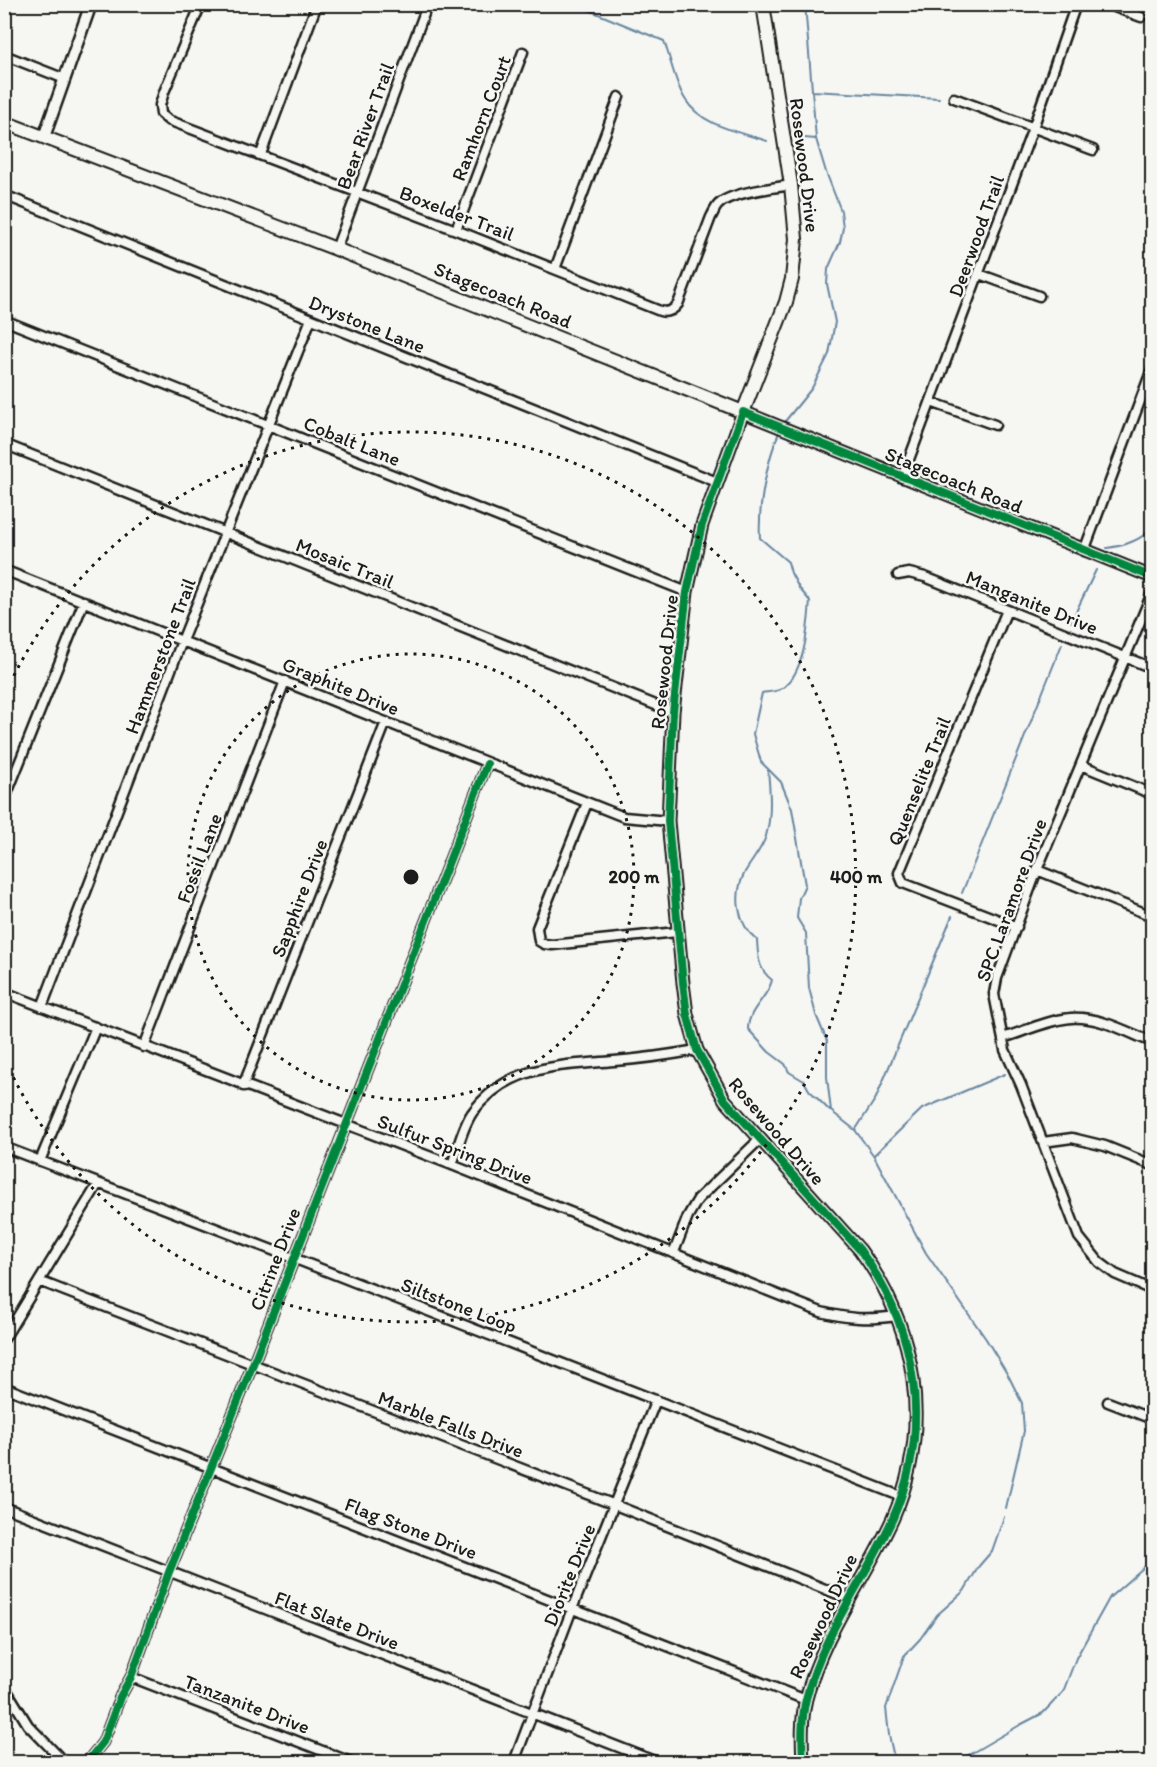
<svg xmlns="http://www.w3.org/2000/svg" width="1157" height="1767" viewBox="0 0 1157 1767" font-family="Itim,sans-serif">
<style>
.lines{fill:none;stroke-linecap:round;stroke-linejoin:round}
.stream{stroke:#6887a0;stroke-width:2}
.minor-casing{stroke:#1c1c1c;stroke-width:13}
.tertiary-casing{stroke:#1c1c1c;stroke-width:15}
.secondary-casing{stroke:#1c1c1c;stroke-width:16}
.minor{stroke:#f6f6f2;stroke-width:8}
.tertiary{stroke:#f6f6f2;stroke-width:10}
.secondary{stroke:#f6f6f2;stroke-width:12}
.cycleway-casing{stroke:#f6f6f2;stroke-width:11}
.cycleway{stroke:#00873e;stroke-width:8}
.ring{fill:none;stroke:#1c1c1c;stroke-width:3;stroke-dasharray:3 6}
.labels{text-anchor:middle;stroke-width:5;stroke-linejoin:round;paint-order:stroke}
.street-label{font-size:20px;fill:#1c1c1c;stroke:#f6f6f2}
.centre{fill:#1c1c1c;stroke:#f6f6f2;stroke-width:3}
.ring-label{font-size:18px;text-anchor:middle;font-weight:bold;fill:#1c1c1c;stroke:#f6f6f2;stroke-width:5;stroke-linejoin:round;paint-order:stroke}
</style>
<rect width="100%" height="100%" fill="#f6f6f2"/>
<filter id="ink" filterUnits="userSpaceOnUse"><feTurbulence type="fractalNoise" baseFrequency=".0167" numOctaves="2"/><feDisplacementMap in="SourceGraphic" scale="12" xChannelSelector="R" yChannelSelector="G"/><feConvolveMatrix kernelMatrix="1 2 1 2 8 2 1 2 1" color-interpolation-filters="sRGB"/></filter>
<g filter="url(#ink)">
<g class="lines">
<path class="stream" d="M 574,4 L 664,41 C 671,60 675,83 685,99 C 701,126 740,132 767,141
M 812,91 L 939,98
M 804,138 L 816,139
M 782,425 L 812,388 L 829,354 L 835,322 L 827,284 L 828,269 L 840,242 L 843,228 L 841,211 L 826,172 L 816,139 L 805,4
M 780,430 C 767,460 758,506 760,538 L 788,562 L 791,573 L 799,588 L 810,601 C 808,627 805,674 781,689 C 776,692 768,692 762,693 L 753,734 L 761,762 L 781,782 L 792,809 L 805,885 L 799,898 L 797,918 L 806,933 L 809,988 L 816,1015 L 827,1041 L 827,1077 L 831,1111 L 855,1130 L 874,1156 L 926,1253 L 986,1339 L 1009,1377 L 1022,1403 L 1024,1431 L 1006,1508
M 1107,548 C 1124,546 1140,541 1152,528
M 1071,622 L 1096,570
M 768,770 C 770,791 772,815 766,836 C 762,849 752,860 745,872 C 733,895 737,924 757,940 C 758,957 758,969 772,980 C 768,998 748,1009 748,1029 L 769,1052 L 785,1064 L 789,1072 L 804,1081 L 809,1090 L 830,1111
M 962,893 L 1062,644
M 856,1129 L 876,1098 L 952,916
M 874,1155 L 922,1109 L 1005,1074
M 895,1762 L 889,1735 L 886,1708 L 904,1656 L 920,1639 L 937,1615 L 964,1591 L 979,1566 L 992,1551 L 1004,1517
M 961,1762 L 965,1757 L 1020,1725 L 1043,1713 L 1063,1692 L 1076,1658 L 1110,1597 L 1152,1560"/>
<g class="minor-casing">
<path id="minor" d="M 201,4 L 164,92 L 160,105 L 161,114 L 168,120 L 456,230 L 660,311 C 668,313 673,311 678,304 L 711,217 C 713,214 715,208 718,205 C 730,192 774,188 791,185
M 1106,4 L 1141,17
M 4,55 L 65,79
M 954,98 L 1093,150
M 261,154 L 317,4
M 4,195 L 717,482
M 456,230 L 523,52
M 336,249 L 424,14
M 555,269 L 619,97
M 979,274 L 1039,296
M 4,320 L 687,592
M 931,402 L 995,425
M 4,444 L 673,712
M 902,478 L 1033,128 L 1076,4
M 1084,551 L 1152,369
M 4,570 L 624,817 L 668,821
M 898,575 L 909,573 L 925,577 L 1152,668
M 1152,593 L 1037,870 L 997,978 L 994,994 L 1005,1050 L 1021,1085 L 1079,1237 L 1099,1262 L 1115,1274 L 1152,1290
M 1007,610 L 899,873 L 903,883 L 1017,927
M 1081,765 L 1152,794
M 4,801 L 84,601
M 587,803 L 537,928 L 539,941 L 544,944 L 552,945 L 677,932
M 1037,870 L 1152,916
M 4,992 L 452,1165 L 821,1312 C 849,1319 868,1320 897,1316
M 42,1007 L 182,641 L 311,319
M 1003,1038 C 1025,1031 1048,1020 1071,1018 C 1099,1016 1127,1032 1152,1042
M 144,1047 L 285,681
M 243,1086 L 386,722
M 1043,1142 L 1072,1138 L 1105,1146 L 1152,1165
M 4,1147 L 293,1258 L 900,1496
M 40,1161 L 96,1027
M 452,1165 C 458,1148 462,1128 472,1113 C 508,1064 560,1066 614,1061 C 642,1059 669,1055 697,1050
M 674,1252 L 688,1216 L 698,1199 L 759,1140
M 39,1281 L 615,1505 L 850,1599
M 4,1339 L 98,1184
M 4,1387 L 806,1700
M 1108,1402 L 1152,1419
M 4,1507 L 657,1762
M 131,1677 L 351,1762
M 4,1686 L 28,1725 L 64,1762
M 87,1762 L 103,1742 L 120,1697 L 131,1677 L 169,1572 L 253,1364 L 487,764
M 514,1762 L 572,1609 L 656,1400"/>
</g>
<g class="tertiary-casing">
<path id="tertiary" d="M 44,137 L 91,4
M 803,1762 C 802,1742 801,1719 806,1699 C 822,1634 866,1578 893,1518 C 933,1427 917,1328 860,1250 L 725,1100 L 697,1050 L 687,1014 L 683,983 L 668,821 L 673,712 L 687,592 L 702,525 L 743,412 L 1152,577"/>
</g>
<g class="secondary-casing">
<path id="secondary" d="M 4,122 L 336,249 L 743,412 L 786,302 L 792,279 L 796,239 L 791,185 L 763,4"/>
</g>
<use href="#minor" class="minor"/>
<use href="#tertiary" class="tertiary"/>
<use href="#secondary" class="secondary"/>
<g class="cycleway-casing">
<path id="cycleway" d="M 87,1762 L 103,1742 L 120,1697 L 131,1677 L 169,1572 L 253,1364 L 487,764
M 803,1762 C 802,1742 801,1719 806,1699 C 822,1634 866,1578 893,1518 C 933,1427 917,1328 860,1250 L 725,1100 L 697,1050 L 687,1014 L 683,983 L 668,821 L 673,712 L 687,592 L 702,525 L 743,412 L 1152,577"/>
</g>
<use href="#cycleway" class="cycleway"/>
</g>
</g>
<g class="ring">
<circle cx="411" cy="877" r="223"/>
<path d="M6 692A445 445 0 1 1 6 1062"/>
</g>
<g class="labels">
<g class="street-label">
<text transform="translate(481 118) rotate(-69)" y="7">Ramhorn Court</text>
<text transform="translate(365 126) rotate(-70)" y="7">Bear River Trail</text>
<text transform="translate(805 165) rotate(83)" y="7">Rosewood Drive</text>
<text transform="translate(457 213) rotate(21)" y="7">Boxelder Trail</text>
<text transform="translate(976 236) rotate(-70)" y="7">Deerwood Trail</text>
<text transform="translate(503 295) rotate(22)" y="7">Stagecoach Road</text>
<text transform="translate(367 324) rotate(22)" y="7">Drystone Lane</text>
<text transform="translate(352 441) rotate(22)" y="7">Cobalt Lane</text>
<text transform="translate(954 480) rotate(22)" y="7">Stagecoach Road</text>
<text transform="translate(345 563) rotate(22)" y="7">Mosaic Trail</text>
<text transform="translate(1032 602) rotate(22)" y="7">Manganite Drive</text>
<text transform="translate(160 656) rotate(-69)" y="7">Hammerstone Trail</text>
<text transform="translate(664 662) rotate(-84)" y="7">Rosewood Drive</text>
<text transform="translate(341 686) rotate(22)" y="7">Graphite Drive</text>
<text transform="translate(919 781) rotate(-68)" y="7">Quenselite Trail</text>
<text transform="translate(199 858) rotate(-69)" y="7">Fossil Lane</text>
<text transform="translate(299 898) rotate(-69)" y="7">Sapphire Drive</text>
<text transform="translate(1011 900) rotate(-70)" y="7">SPC Laramore Drive</text>
<text transform="translate(777 1131) rotate(49)" y="7">Rosewood Drive</text>
<text transform="translate(455 1149) rotate(21)" y="7">Sulfur Spring Drive</text>
<text transform="translate(275 1259) rotate(-69)" y="7">Citrine Drive</text>
<text transform="translate(459 1305) rotate(21)" y="7">Siltstone Loop</text>
<text transform="translate(451 1424) rotate(21)" y="7">Marble Falls Drive</text>
<text transform="translate(411 1528) rotate(21)" y="7">Flag Stone Drive</text>
<text transform="translate(569 1575) rotate(-68)" y="7">Diorite Drive</text>
<text transform="translate(823 1616) rotate(-65)" y="7">Rosewood Drive</text>
<text transform="translate(337 1620) rotate(21)" y="7">Flat Slate Drive</text>
<text transform="translate(247 1704) rotate(21)" y="7">Tanzanite Drive</text>
</g>
</g>
<circle cx="411" cy="877" r="9" class="centre"/>
<g class="ring-label">
<text x="634" y="883">200 m</text>
<text x="856" y="883">400 m</text>
</g>
<rect width="1157" height="1767" fill="none" stroke="#f6f6f2" stroke-width="24"/>
<rect x="12" y="12" width="1133" height="1743" fill="none" stroke="#1c1c1c" stroke-width="2" filter="url(#ink)"/>
</svg>
